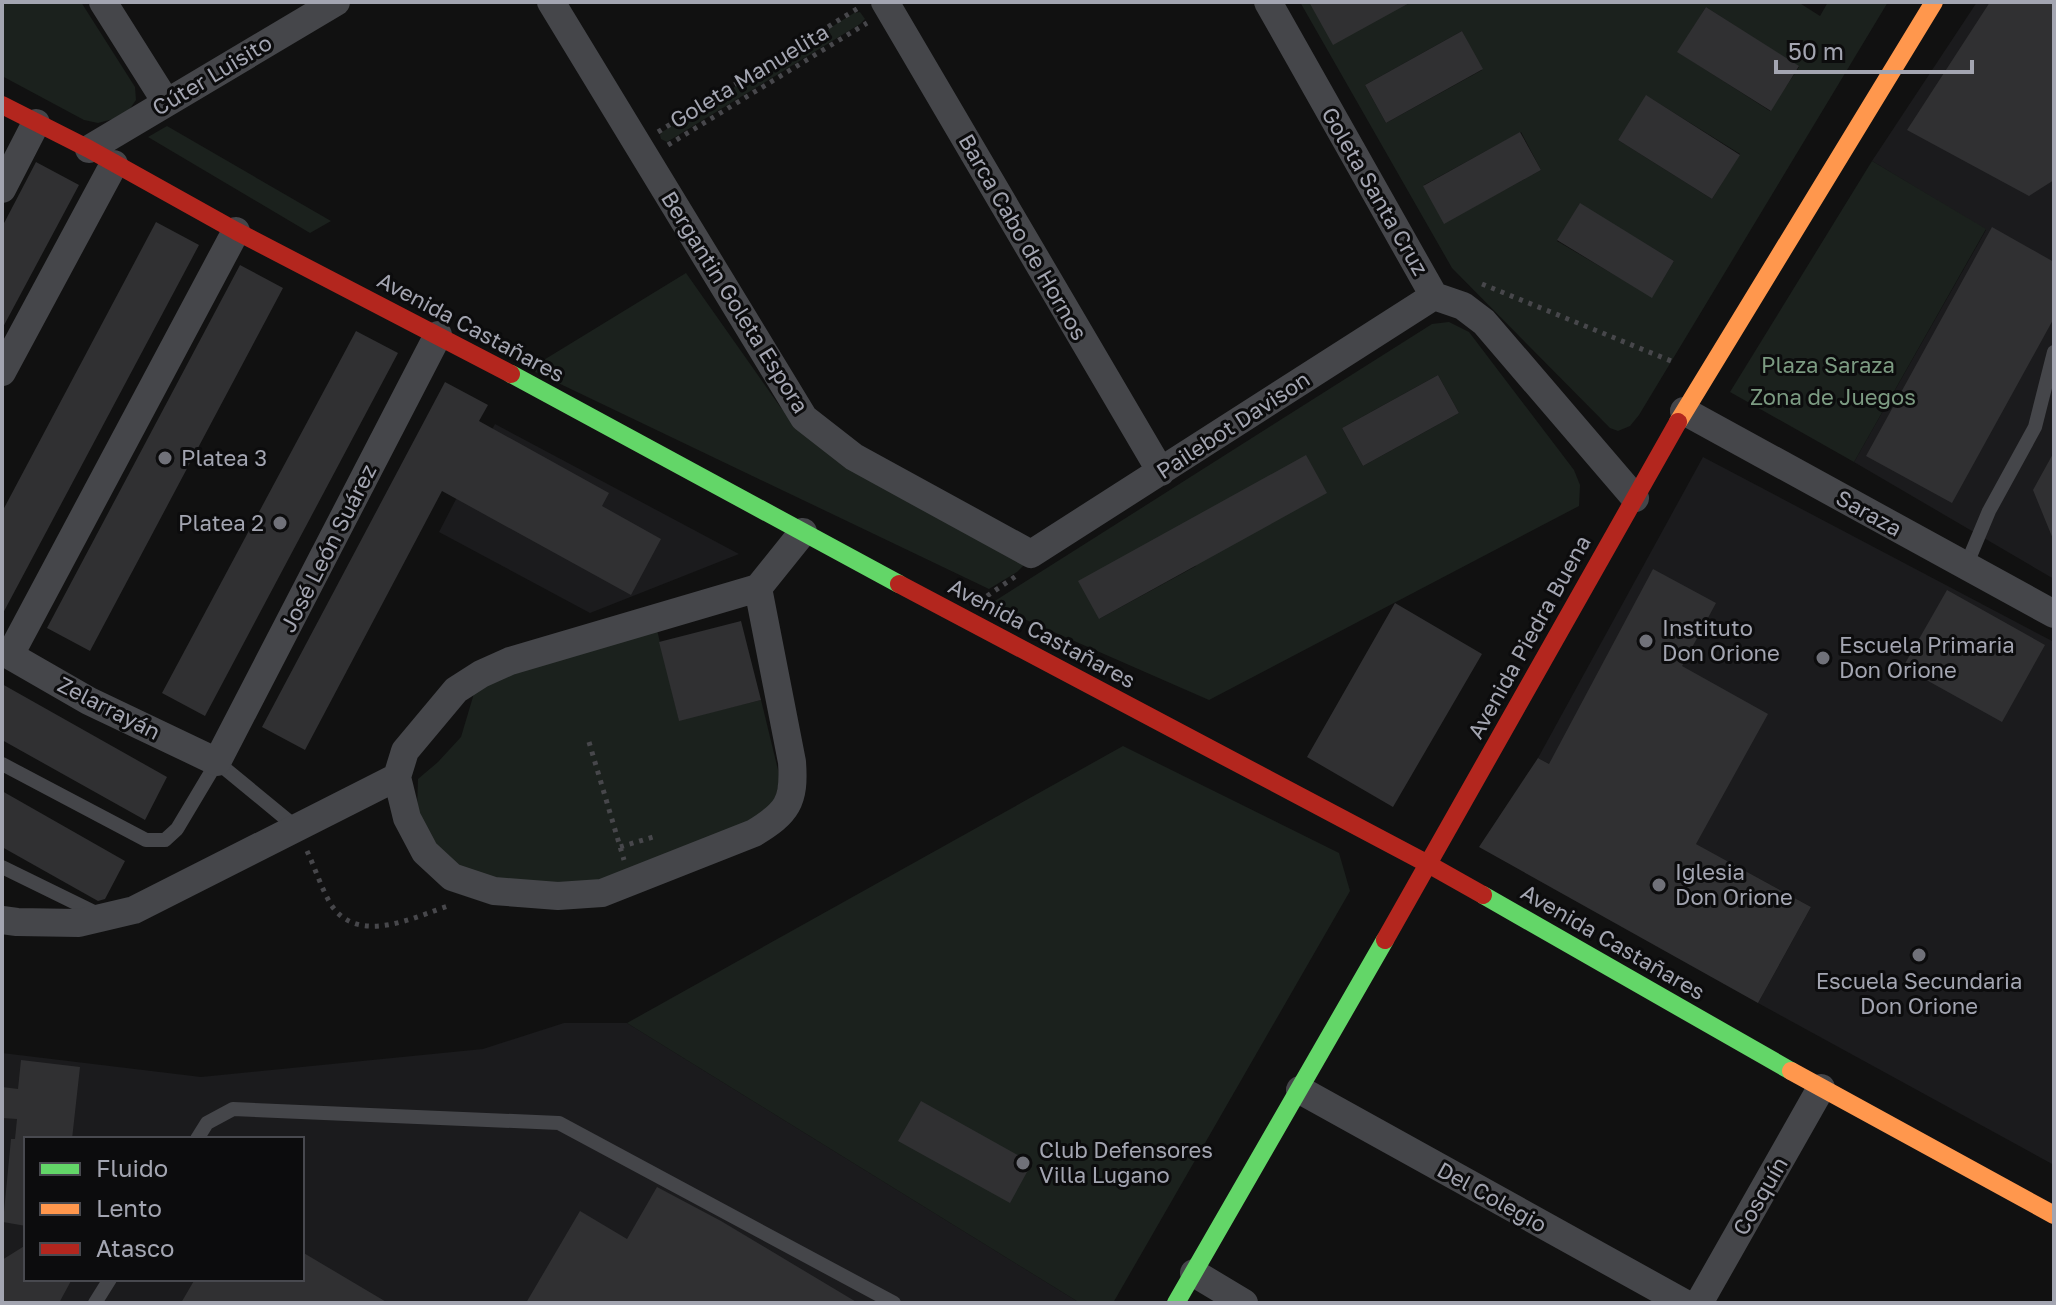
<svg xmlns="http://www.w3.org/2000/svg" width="2056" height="1305" viewBox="0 0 2056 1305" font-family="'Golos Text',sans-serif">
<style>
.built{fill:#1b1b1d;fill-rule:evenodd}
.green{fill:#1b211d;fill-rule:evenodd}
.building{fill:#303032}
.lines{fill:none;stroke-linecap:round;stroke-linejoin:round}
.path{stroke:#47474b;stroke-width:5;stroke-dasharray:4 6;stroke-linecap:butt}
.lane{stroke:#45464a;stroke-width:14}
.street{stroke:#45464a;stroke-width:28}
.fast{stroke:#63d668;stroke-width:18}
.slow{stroke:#ff974d;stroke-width:18}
.jam{stroke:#b3261e;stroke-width:18}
.poi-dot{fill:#707179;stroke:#0c0c0d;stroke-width:3}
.labels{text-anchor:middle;stroke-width:6;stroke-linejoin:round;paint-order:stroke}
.street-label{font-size:22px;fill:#a3a5b1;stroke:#0c0c0d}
.park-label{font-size:22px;fill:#7c9b82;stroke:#0c0c0d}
.poi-label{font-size:22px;fill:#a3a5b1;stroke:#0c0c0d;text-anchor:start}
</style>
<rect width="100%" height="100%" fill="#111"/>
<path class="built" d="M 1977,2 L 2054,2 L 2054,579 L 1854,462 L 1986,230 L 1872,161 Z
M 495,424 L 739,554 L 590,613 L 439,532 Z
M 1703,457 L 2054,642 L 2054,1165 L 1758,1003 L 1811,907 L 1538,758 Z
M 564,1023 L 627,1023 L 1080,1303 L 2,1303 L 2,1053 L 201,1077 L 483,1049 ZM 26,1139 L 302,1139 L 302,1279 L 26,1279 Z"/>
<path class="green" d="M 2,2 L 81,2 L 135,87 L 136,100 L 129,110 L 113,119 L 98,123 L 84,120 L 2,76 Z
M 1300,2 L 1798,2 L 1820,16 L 1828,2 L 1888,2 L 1639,415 L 1630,426 L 1618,431 L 1610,428 L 1452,268 ZM 1706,7 L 1799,67 L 1770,111 L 1678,52 ZM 1462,31 L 1482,70 L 1386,123 L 1365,85 ZM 1647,96 L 1740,154 L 1712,199 L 1618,140 ZM 1521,132 L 1541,170 L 1444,223 L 1424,185 ZM 1580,204 L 1674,261 L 1652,297 L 1557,241 Z
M 860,12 L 865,19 L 860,24 L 667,142 L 661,139 L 660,135 L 662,132 L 854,13 Z
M 167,126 L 331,221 L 310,233 L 148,137 Z
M 1872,161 L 1986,229 L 1854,462 L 1730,392 Z
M 686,273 L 781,408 L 848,462 L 1026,563 L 1017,572 L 989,589 L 529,369 Z
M 1449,322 L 1469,332 L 1574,470 L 1580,485 L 1579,506 L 1209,700 L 990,604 L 1432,324 ZM 1438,375 L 1459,413 L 1363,466 L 1342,428 ZM 1176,528 L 1196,566 L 1099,619 Z
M 657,630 L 679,720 L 761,700 L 780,778 L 775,799 L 762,815 L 600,885 L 491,882 L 454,867 L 433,846 L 417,810 L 418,779 L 438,762 L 461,737 L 475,690 L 497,676 Z
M 1123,746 L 1339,853 L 1350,891 L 1113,1303 L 1080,1303 L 627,1023 Z"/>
<path class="building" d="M 1309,2 L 1411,2 L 1333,45 Z
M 1990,2 L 2054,2 L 2054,180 L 2029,196 L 1907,130 Z
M 1706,7 L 1799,66 L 1771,111 L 1677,52 Z
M 1462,31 L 1483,69 L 1386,123 L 1365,85 Z
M 1646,95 L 1740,155 L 1712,199 L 1618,140 Z
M 1520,132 L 1541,170 L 1444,224 L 1423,186 Z
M 36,162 L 79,185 L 2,329 L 2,227 Z
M 1580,203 L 1674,261 L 1652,298 L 1557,240 Z
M 156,222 L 199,245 L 2,615 L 2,512 Z
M 1992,227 L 2054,262 L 2054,318 L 1952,503 L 1866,456 Z
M 240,265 L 283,288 L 90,651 L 47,628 Z
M 356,331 L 398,353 L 205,716 L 162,693 Z
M 1438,375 L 1459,413 L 1363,466 L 1342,428 Z
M 445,382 L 488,405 L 479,421 L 609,493 L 602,506 L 661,539 L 631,595 L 442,491 L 305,750 L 262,727 Z
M 2054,452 L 2054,539 L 2053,539 L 2033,490 Z
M 1306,455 L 1327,493 L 1099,619 L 1078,581 Z
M 1653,569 L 1716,603 L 1682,666 L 1768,714 L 1696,844 L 1811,907 L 1758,1003 L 1479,847 L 1538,758 L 1549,764 Z
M 1947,590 L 2045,645 L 2002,722 L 1903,667 Z
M 1395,603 L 1482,654 L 1393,807 L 1307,757 Z
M 741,621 L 761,700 L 679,721 L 659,642 Z
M 2,684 L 167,777 L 145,820 L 2,740 Z
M 2,791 L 125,861 L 105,899 L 98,901 L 2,847 Z
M 21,1060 L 80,1067 L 72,1139 L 17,1139 L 26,1139 L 26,1226 L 3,1222 L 11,1139 L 15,1139 L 17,1119 L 2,1118 L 2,1087 L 18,1089 Z
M 921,1101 L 1032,1163 L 1010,1203 L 898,1141 Z
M 657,1187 L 721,1221 L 858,1303 L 526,1303 L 580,1211 L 627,1239 Z
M 26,1245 L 26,1279 L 72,1279 L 59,1303 L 2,1303 L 2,1260 Z
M 302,1252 L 388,1303 L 181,1303 L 195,1279 L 302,1279 Z"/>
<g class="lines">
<path class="path" d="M 658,132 L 860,7
M 668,145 L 867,23
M 1482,284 L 1676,363
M 987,596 L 1019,574
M 589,742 L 624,860
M 620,847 L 653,837
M 307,851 C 315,868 321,887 330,903 C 357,947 414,917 451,905"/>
<path class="lane" d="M 1966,566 L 1989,511 L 2035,427 L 2054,352
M 2,764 L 146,840 L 165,840 L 177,829 L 217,762 L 297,828
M 2,867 L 98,914
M 197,1139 L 207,1123 L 233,1109 L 559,1123 L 894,1303
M 95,1303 L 110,1279"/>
<path class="street" d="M 103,2 L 166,102
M 551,2 L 804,418 L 854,457 L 1031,554 L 1434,296
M 885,2 L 1161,472
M 1268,2 L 1434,296 L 1463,306 L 1484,322 L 1635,498
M 89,149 L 336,2
M 2,189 L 36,123
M 2,372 L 114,164
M 1684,411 L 2054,614
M 2,651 L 89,701 L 217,762 L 438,335
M 10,655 L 236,231
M 397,777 L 407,818 L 425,852 L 452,877 L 494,891 L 558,896 L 602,893 L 754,833 C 787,813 795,802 792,762 L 758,588
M 2,920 L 17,922 L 79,923 L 134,910 L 397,777 L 405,751 L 456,690 L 481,674 L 510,661 L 758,588 L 803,532
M 1300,1090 L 1684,1303
M 1194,1273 L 1244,1303
M 1699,1303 L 1821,1088"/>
<path class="fast" d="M 511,374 L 899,584
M 1483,895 L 1791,1071
M 1176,1303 L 1385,940"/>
<path class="slow" d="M 1678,422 L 1934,2
M 1791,1071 L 2054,1215"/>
<path class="jam" d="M 2,105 L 89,149 L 236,231 L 511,374
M 899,584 L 1428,864 L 1483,895
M 1385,940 L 1678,422"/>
</g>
<g class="poi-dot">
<circle cx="165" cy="458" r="8"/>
<circle cx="280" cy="523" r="8"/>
<circle cx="1646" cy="641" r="8"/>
<circle cx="1823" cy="658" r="8"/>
<circle cx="1659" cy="885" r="8"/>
<circle cx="1919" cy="955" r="8"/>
<circle cx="1023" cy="1163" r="8"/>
</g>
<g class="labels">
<g class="street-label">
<text transform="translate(212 75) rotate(-31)" y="8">Cúter Luisito</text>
<text transform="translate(749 76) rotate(-31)" y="8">Goleta Manuelita</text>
<text transform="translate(1375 191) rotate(60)" y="8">Goleta Santa Cruz</text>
<text transform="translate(1023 237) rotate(60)" y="8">Barca Cabo de Hornos</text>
<text transform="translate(735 302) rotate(58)" y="8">Bergantin Goleta Espora</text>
<text transform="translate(471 327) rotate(28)" y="8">Avenida Castañares</text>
<text transform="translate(1233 425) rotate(-33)" y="8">Pailebot Davison</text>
<text transform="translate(1869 513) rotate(29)" y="8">Saraza</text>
<text transform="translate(328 548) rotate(-63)" y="8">José León Suárez</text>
<text transform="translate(1042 633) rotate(28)" y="8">Avenida Castañares</text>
<text transform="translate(1529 637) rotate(-61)" y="8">Avenida Piedra Buena</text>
<text transform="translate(109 708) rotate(27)" y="8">Zelarrayán</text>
<text transform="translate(1613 942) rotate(30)" y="8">Avenida Castañares</text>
<text transform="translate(1760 1196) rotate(-60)" y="8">Cosquín</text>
<text transform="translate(1492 1197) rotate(29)" y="8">Del Colegio</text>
</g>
<g class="park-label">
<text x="1828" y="373">Plaza Saraza</text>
<text x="1833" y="405">Zona de Juegos</text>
</g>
<g class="poi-label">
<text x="181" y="466">Platea 3</text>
<text x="264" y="531" text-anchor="end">Platea 2</text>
<text x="1662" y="636">Instituto<tspan x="1662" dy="25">Don Orione</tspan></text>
<text x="1839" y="653">Escuela Primaria<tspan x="1839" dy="25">Don Orione</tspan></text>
<text x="1675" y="880">Iglesia<tspan x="1675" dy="25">Don Orione</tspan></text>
<text x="1919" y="989" text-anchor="middle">Escuela Secundaria<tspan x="1919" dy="25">Don Orione</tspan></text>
<text x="1039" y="1158">Club Defensores<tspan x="1039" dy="25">Villa Lugano</tspan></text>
</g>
</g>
<rect width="2056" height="1305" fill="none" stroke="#a3a5b1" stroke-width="8"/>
<rect x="24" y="1137" width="280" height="144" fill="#0c0c0d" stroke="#48494f" stroke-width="2"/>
<rect x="40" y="1163" width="40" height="12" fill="#63d668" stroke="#48494f" stroke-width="2"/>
<text x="96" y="1177" font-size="24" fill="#a3a5b1">Fluido</text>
<rect x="40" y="1203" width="40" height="12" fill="#ff974d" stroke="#48494f" stroke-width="2"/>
<text x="96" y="1217" font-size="24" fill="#a3a5b1">Lento</text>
<rect x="40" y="1243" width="40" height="12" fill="#b3261e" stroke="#48494f" stroke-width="2"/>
<text x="96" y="1257" font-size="24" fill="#a3a5b1">Atasco</text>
<path d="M1776 60v12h196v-12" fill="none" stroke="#a3a5b1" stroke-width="4"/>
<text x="1788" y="60" font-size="24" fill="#a3a5b1" stroke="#0c0c0d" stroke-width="6" paint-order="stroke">50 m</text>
</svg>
